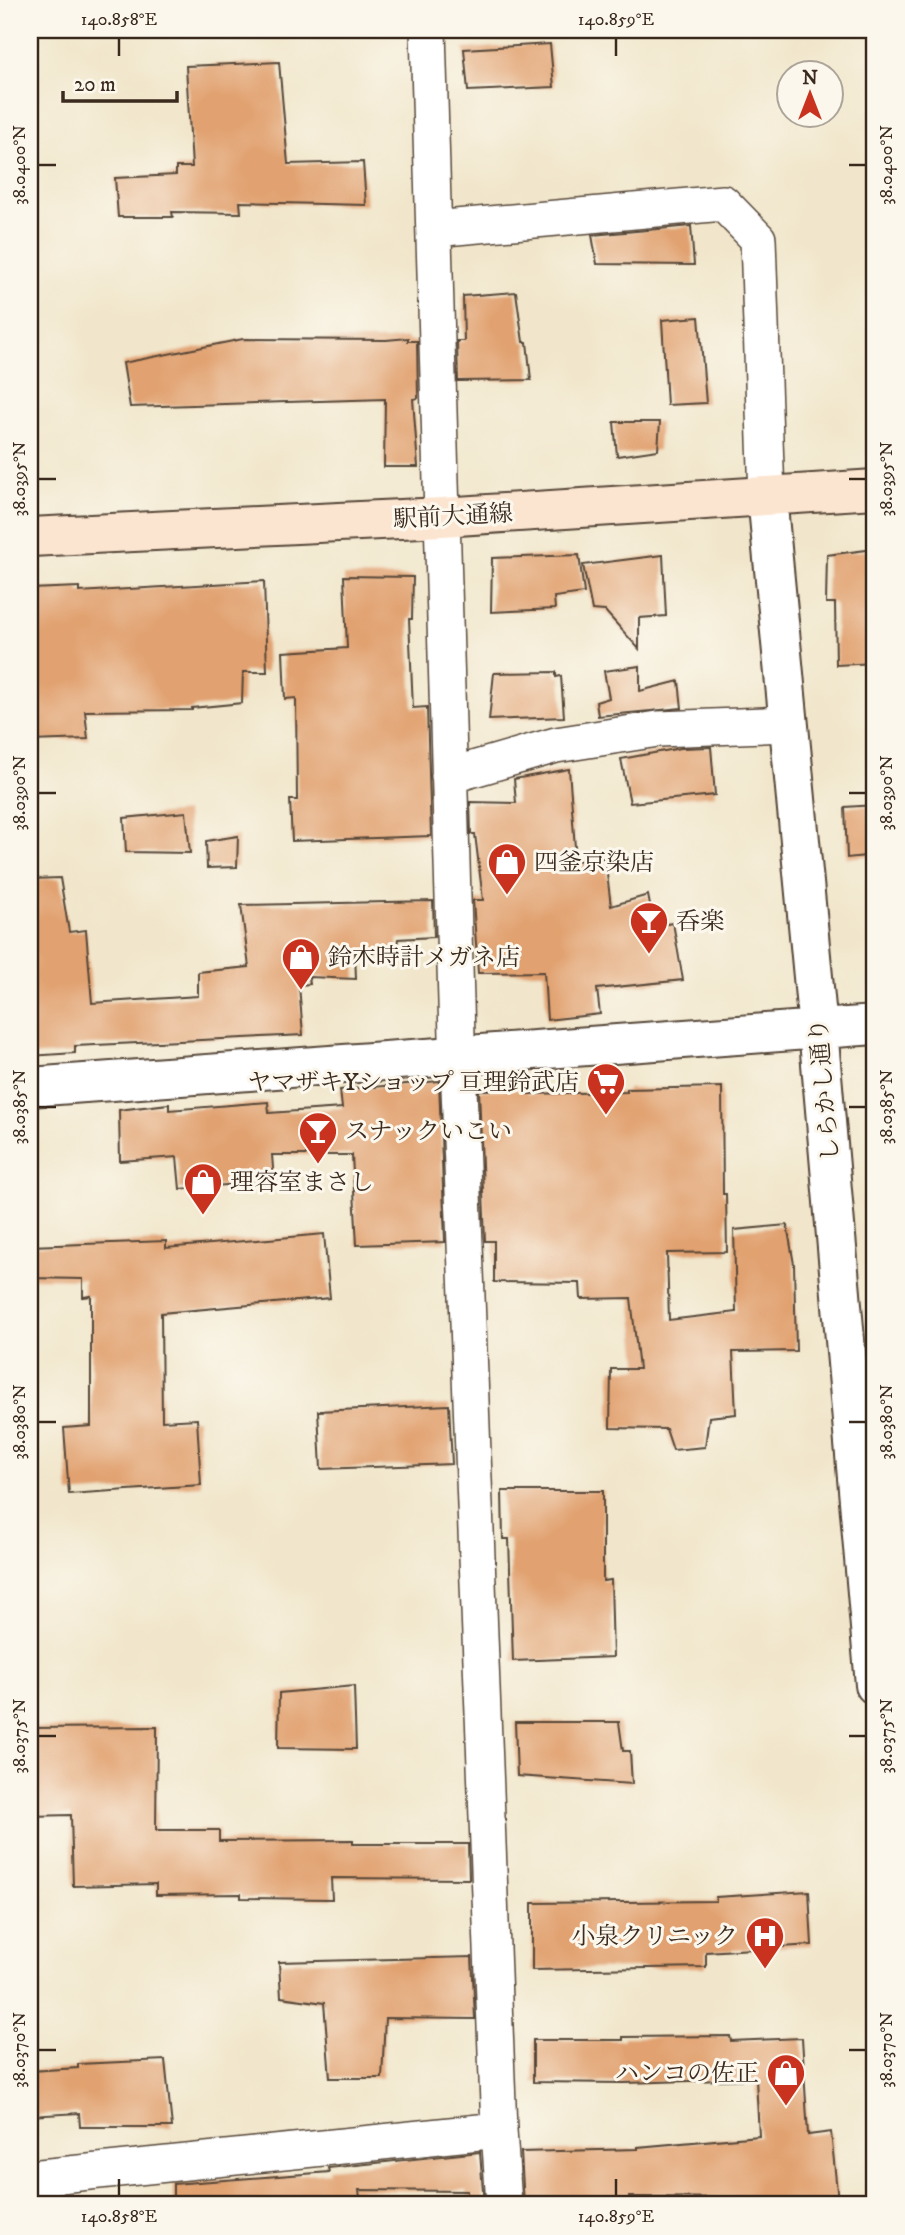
<svg xmlns="http://www.w3.org/2000/svg" width="905" height="2235" viewBox="0 0 905 2235" font-family="'IM FELL DW Pica','Noto Serif JP',serif">
<style>
.building{fill:#e1a16f}
.lines{fill:none;stroke-linecap:round;stroke-linejoin:round}
.minor-casing{stroke:#564638;stroke-width:38}
.tertiary-casing{stroke:#564638;stroke-width:42}
.secondary-casing{stroke:#564638;stroke-width:42}
.minor{stroke:#fff;stroke-width:35}
.tertiary{stroke:#fff;stroke-width:38}
.secondary{stroke:#fce5d0;stroke-width:38}
.ticks{fill:none;stroke:#3b2a1e;stroke-width:2.5}
.labels{text-anchor:middle;stroke-width:6;stroke-linejoin:round;paint-order:stroke}
.street-label{font-size:24px;fill:#3b2a1e;stroke:#fbf7ec}
.poi-label{font-size:24px;fill:#3b2a1e;stroke:#fbf7ec;text-anchor:start}
.neatline{fill:none;stroke:#3b2a1e;stroke-width:2.5}
.ticks-label{font-size:18px;text-anchor:middle;fill:#3b2a1e}
</style>
<rect width="100%" height="100%" fill="#fbf7ec"/>
<filter id="ink" filterUnits="userSpaceOnUse"><feTurbulence type="fractalNoise" baseFrequency=".0143" numOctaves="2"/><feDisplacementMap in="SourceGraphic" scale="14" xChannelSelector="R" yChannelSelector="G"/><feConvolveMatrix kernelMatrix="1 2 1 2 8 2 1 2 1" color-interpolation-filters="sRGB"/></filter>
<filter id="wash" filterUnits="userSpaceOnUse"><feTurbulence type="fractalNoise" baseFrequency=".00686" numOctaves="4" result="noise"/><feDisplacementMap in="SourceGraphic" scale="28" xChannelSelector="R" yChannelSelector="G"/><feGaussianBlur stdDeviation="1.57" result="paint"/><feColorMatrix in="noise" values="0 0 0 0 0 0 0 0 0 0 0 0 0 0 0 0 0 1.4 0 .05"/><feComposite in="paint" operator="in"/></filter>
<g filter="url(#wash)">
<rect width="100%" height="100%" fill="#f1e6cb"/>
<g id="blocks">
<path class="building" d="M 550,44 L 554,87 L 468,91 L 464,49 Z
M 279,62 L 288,164 L 363,162 L 366,205 L 240,202 L 241,213 L 172,212 L 173,217 L 118,217 L 115,178 L 176,175 L 176,167 L 192,167 L 186,66 Z
M 691,226 L 694,265 L 597,264 L 592,235 Z
M 516,292 L 523,342 L 527,342 L 531,380 L 458,381 L 457,341 L 464,341 L 463,296 Z
M 699,317 L 706,403 L 667,405 L 662,320 Z
M 408,338 L 408,341 L 417,341 L 418,398 L 413,399 L 418,467 L 384,467 L 385,399 L 130,407 L 123,363 L 243,339 L 386,340 Z
M 614,422 L 660,422 L 658,450 L 617,456 Z
M 875,549 L 875,663 L 836,665 L 835,603 L 826,603 L 827,555 Z
M 579,555 L 584,593 L 554,597 L 555,609 L 491,612 L 492,558 Z
M 663,555 L 666,616 L 639,618 L 639,649 L 605,611 L 592,610 L 583,565 Z
M 344,576 L 413,577 L 412,619 L 409,619 L 413,708 L 427,707 L 431,836 L 292,841 L 290,800 L 297,800 L 296,698 L 285,699 L 283,652 L 347,648 Z
M 264,581 L 267,672 L 243,672 L 242,703 L 192,708 L 192,710 L 85,711 L 88,739 L 30,741 L 30,589 L 79,587 L 79,592 Z
M 640,666 L 640,691 L 679,681 L 682,708 L 598,716 L 596,702 L 609,698 L 604,671 Z
M 556,672 L 556,677 L 561,676 L 564,717 L 489,720 L 494,673 Z
M 711,747 L 715,795 L 630,803 L 621,759 L 681,748 Z
M 569,769 L 576,861 L 605,858 L 611,906 L 648,895 L 654,926 L 673,923 L 683,980 L 597,989 L 600,1014 L 547,1020 L 544,972 L 478,973 L 473,900 L 483,900 L 475,834 L 471,834 L 470,802 L 516,803 L 514,779 Z
M 875,805 L 875,855 L 847,858 L 845,807 Z
M 186,812 L 190,853 L 126,852 L 124,818 Z
M 238,836 L 237,867 L 207,868 L 206,841 Z
M 60,878 L 69,932 L 86,930 L 92,1003 L 198,996 L 198,972 L 249,967 L 241,905 L 433,901 L 434,937 L 398,939 L 396,952 L 355,952 L 356,979 L 309,977 L 310,984 L 299,985 L 303,1035 L 75,1046 L 75,1053 L 30,1056 L 30,879 Z
M 439,1081 L 445,1242 L 357,1245 L 352,1155 L 272,1155 L 274,1181 L 180,1189 L 177,1157 L 120,1161 L 119,1110 L 169,1104 L 169,1110 L 268,1102 L 269,1113 L 342,1108 L 340,1090 Z
M 722,1087 L 723,1194 L 726,1194 L 727,1252 L 667,1253 L 669,1320 L 736,1312 L 734,1230 L 787,1225 L 794,1264 L 796,1351 L 733,1352 L 736,1414 L 709,1417 L 705,1447 L 673,1450 L 666,1429 L 610,1428 L 611,1369 L 639,1369 L 631,1298 L 581,1299 L 580,1283 L 494,1282 L 494,1241 L 485,1241 L 479,1090 L 527,1089 L 527,1094 L 627,1092 L 627,1089 Z
M 324,1234 L 330,1298 L 161,1313 L 162,1421 L 197,1419 L 201,1485 L 69,1494 L 64,1428 L 91,1426 L 91,1296 L 83,1297 L 83,1279 L 30,1278 L 30,1246 L 166,1241 L 166,1248 Z
M 449,1405 L 452,1464 L 321,1469 L 318,1411 Z
M 502,1491 L 603,1491 L 603,1581 L 611,1580 L 613,1657 L 513,1661 L 509,1539 L 503,1539 Z
M 354,1686 L 356,1749 L 278,1748 L 279,1693 Z
M 515,1722 L 619,1722 L 623,1751 L 630,1751 L 632,1784 L 517,1776 Z
M 157,1727 L 156,1830 L 219,1830 L 219,1841 L 353,1840 L 353,1844 L 468,1844 L 469,1879 L 331,1878 L 332,1899 L 241,1898 L 241,1894 L 156,1895 L 156,1884 L 73,1886 L 71,1815 L 30,1816 L 30,1728 Z
M 809,1891 L 812,1945 L 706,1952 L 706,1967 L 532,1970 L 532,1903 L 716,1901 L 716,1897 Z
M 472,1957 L 475,2019 L 385,2018 L 382,2078 L 330,2078 L 324,2003 L 281,1997 L 279,1962 Z
M 730,2036 L 731,2041 L 802,2038 L 808,2135 L 831,2132 L 838,2201 L 795,2205 L 748,2205 L 748,2198 L 629,2197 L 629,2204 L 524,2205 L 521,2152 L 638,2149 L 638,2147 L 759,2136 L 756,2079 L 624,2083 L 533,2082 L 533,2040 L 623,2040 L 623,2037 Z
M 165,2060 L 172,2127 L 80,2127 L 79,2113 L 30,2116 L 30,2071 L 78,2068 L 78,2064 Z
M 480,2152 L 484,2205 L 468,2205 L 467,2191 L 359,2190 L 361,2205 L 173,2205 L 173,2184 L 329,2172 L 328,2168 Z"/>
</g>
</g>
<g filter="url(#ink)">
<use href="#blocks" fill-opacity="0" stroke="#564638" stroke-width="2"/>
<g class="lines">
<g class="minor-casing">
<path id="minor" d="M 428,30 L 457,1036 L 499,2130 L 504,2205
M 434,229 L 723,203 L 758,239 L 767,496
M 449,776 L 556,745 L 658,729 L 789,724
M 30,2178 L 499,2130"/>
</g>
<g class="tertiary-casing">
<path id="tertiary" d="M 767,496 L 818,1029 L 875,1685
M 30,1087 L 875,1025"/>
</g>
<g class="secondary-casing">
<path id="secondary" d="M 30,537 L 442,517 L 875,489"/>
</g>
<use href="#minor" class="minor"/>
<use href="#tertiary" class="tertiary"/>
<use href="#secondary" class="secondary"/>
</g>
</g>
<path class="ticks" d="M 119,38 L 119,56M 616,38 L 616,56M 38,165 L 56,165M 849,165 L 866,165M 38,479 L 56,479M 849,479 L 866,479M 38,793 L 56,793M 849,793 L 866,793M 38,1107 L 56,1107M 849,1107 L 866,1107M 38,1422 L 56,1422M 849,1422 L 866,1422M 38,1736 L 56,1736M 849,1736 L 866,1736M 38,2050 L 56,2050M 849,2050 L 866,2050M 119,2179 L 119,2196M 616,2179 L 616,2196"/>
<defs>
<g id="shop-pin" transform="scale(2.0125)"><path d="M0 17L-7.5 6A9.5 9.5 0 1 1 7.5 6Z" fill="#c8321e" stroke="#fbf7ec"/><path d="M-5-2.5h2.3a2.7 3.5 0 0 1 5.4 0H5L5.5 6h-11ZM-1.5-2.5h3a1.5 2.3 0 0 0-3 0Z" fill="#fff"/></g>
<g id="bar-pin" transform="scale(2.0125)"><path d="M0 17L-7.5 6A9.5 9.5 0 1 1 7.5 6Z" fill="#c8321e" stroke="#fbf7ec"/><path d="M-6-5H6L.8 .8V4.5H3.5V6h-7V4.5H-.8V.8Z" fill="#fff"/></g>
<g id="supermarket-pin" transform="scale(2.0125)"><path d="M0 17L-7.5 6A9.5 9.5 0 1 1 7.5 6Z" fill="#c8321e" stroke="#fbf7ec"/><path d="M-6-5.5h2.5l.6 2H6L4.5 2H-2.5L-4.4-4H-6ZM-1.5 3.2a1.3 1.3 0 1 0 .1 0ZM3 3.2a1.3 1.3 0 1 0 .1 0Z" fill="#fff"/></g>
<g id="hospital-pin" transform="scale(2.0125)"><path d="M0 17L-7.5 6A9.5 9.5 0 1 1 7.5 6Z" fill="#c8321e" stroke="#fbf7ec"/><path d="M-5-5h3v3.5h4V-5h3V5h-3V1.5h-4V5h-3Z" fill="#fff"/></g>
</defs>
<g fill-rule="evenodd">
<use href="#shop-pin" x="507" y="862"/>
<use href="#bar-pin" x="649" y="921"/>
<use href="#shop-pin" x="301" y="957"/>
<use href="#supermarket-pin" x="606" y="1082"/>
<use href="#bar-pin" x="318" y="1131"/>
<use href="#shop-pin" x="203" y="1182"/>
<use href="#hospital-pin" x="765" y="1936"/>
<use href="#shop-pin" x="786" y="2073"/>
</g>
<g class="labels">
<g class="street-label">
<text transform="translate(453 516) rotate(-3)" y="8">駅前大通線</text>
<text transform="translate(824 1090) rotate(-95)" y="8">しらかし通り</text>
</g>
<g class="poi-label">
<text x="534" y="870">四釜京染店</text>
<text x="676" y="929">呑楽</text>
<text x="328" y="965">鈴木時計メガネ店</text>
<text x="579" y="1090" text-anchor="end">ヤマザキYショップ 亘理鈴武店</text>
<text x="345" y="1139">スナックいこい</text>
<text x="230" y="1190">理容室まさし</text>
<text x="738" y="1944" text-anchor="end">小泉クリニック</text>
<text x="759" y="2081" text-anchor="end">ハンコの佐正</text>
</g>
</g>
<rect width="905" height="2235" fill="none" stroke="#fbf7ec" stroke-width="77"/>
<g transform="translate(810 94)"><circle r="33" fill="#fbf7ec" stroke="#aea59a" stroke-width="2"/>
<path d="M0-5L12 26L0 18L-12 26Z" fill="#c8321e"/>
<text y="-10" font-size="19" font-weight="bold" text-anchor="middle" fill="#3b2a1e">N</text>
</g>
<path d="M63 91v10h114v-10" fill="none" stroke="#3b2a1e" stroke-width="3.5"/>
<text x="74" y="91" font-size="21" fill="#3b2a1e" stroke="#fbf7ec" stroke-width="5" paint-order="stroke">20 m</text>
<rect x="38" y="38" width="828" height="2158" class="neatline"/>
<g class="ticks-label">
<text x="119" y="25">140.858°E</text>
<text x="616" y="25">140.859°E</text>
<text transform="translate(19 165) rotate(-90)" y="6">38.0400°N</text>
<text transform="translate(886 165) rotate(-90)" y="6">38.0400°N</text>
<text transform="translate(19 479) rotate(-90)" y="6">38.0395°N</text>
<text transform="translate(886 479) rotate(-90)" y="6">38.0395°N</text>
<text transform="translate(19 793) rotate(-90)" y="6">38.0390°N</text>
<text transform="translate(886 793) rotate(-90)" y="6">38.0390°N</text>
<text transform="translate(19 1107) rotate(-90)" y="6">38.0385°N</text>
<text transform="translate(886 1107) rotate(-90)" y="6">38.0385°N</text>
<text transform="translate(19 1422) rotate(-90)" y="6">38.0380°N</text>
<text transform="translate(886 1422) rotate(-90)" y="6">38.0380°N</text>
<text transform="translate(19 1736) rotate(-90)" y="6">38.0375°N</text>
<text transform="translate(886 1736) rotate(-90)" y="6">38.0375°N</text>
<text transform="translate(19 2050) rotate(-90)" y="6">38.0370°N</text>
<text transform="translate(886 2050) rotate(-90)" y="6">38.0370°N</text>
<text x="119" y="2222">140.858°E</text>
<text x="616" y="2222">140.859°E</text>
</g>
</svg>
